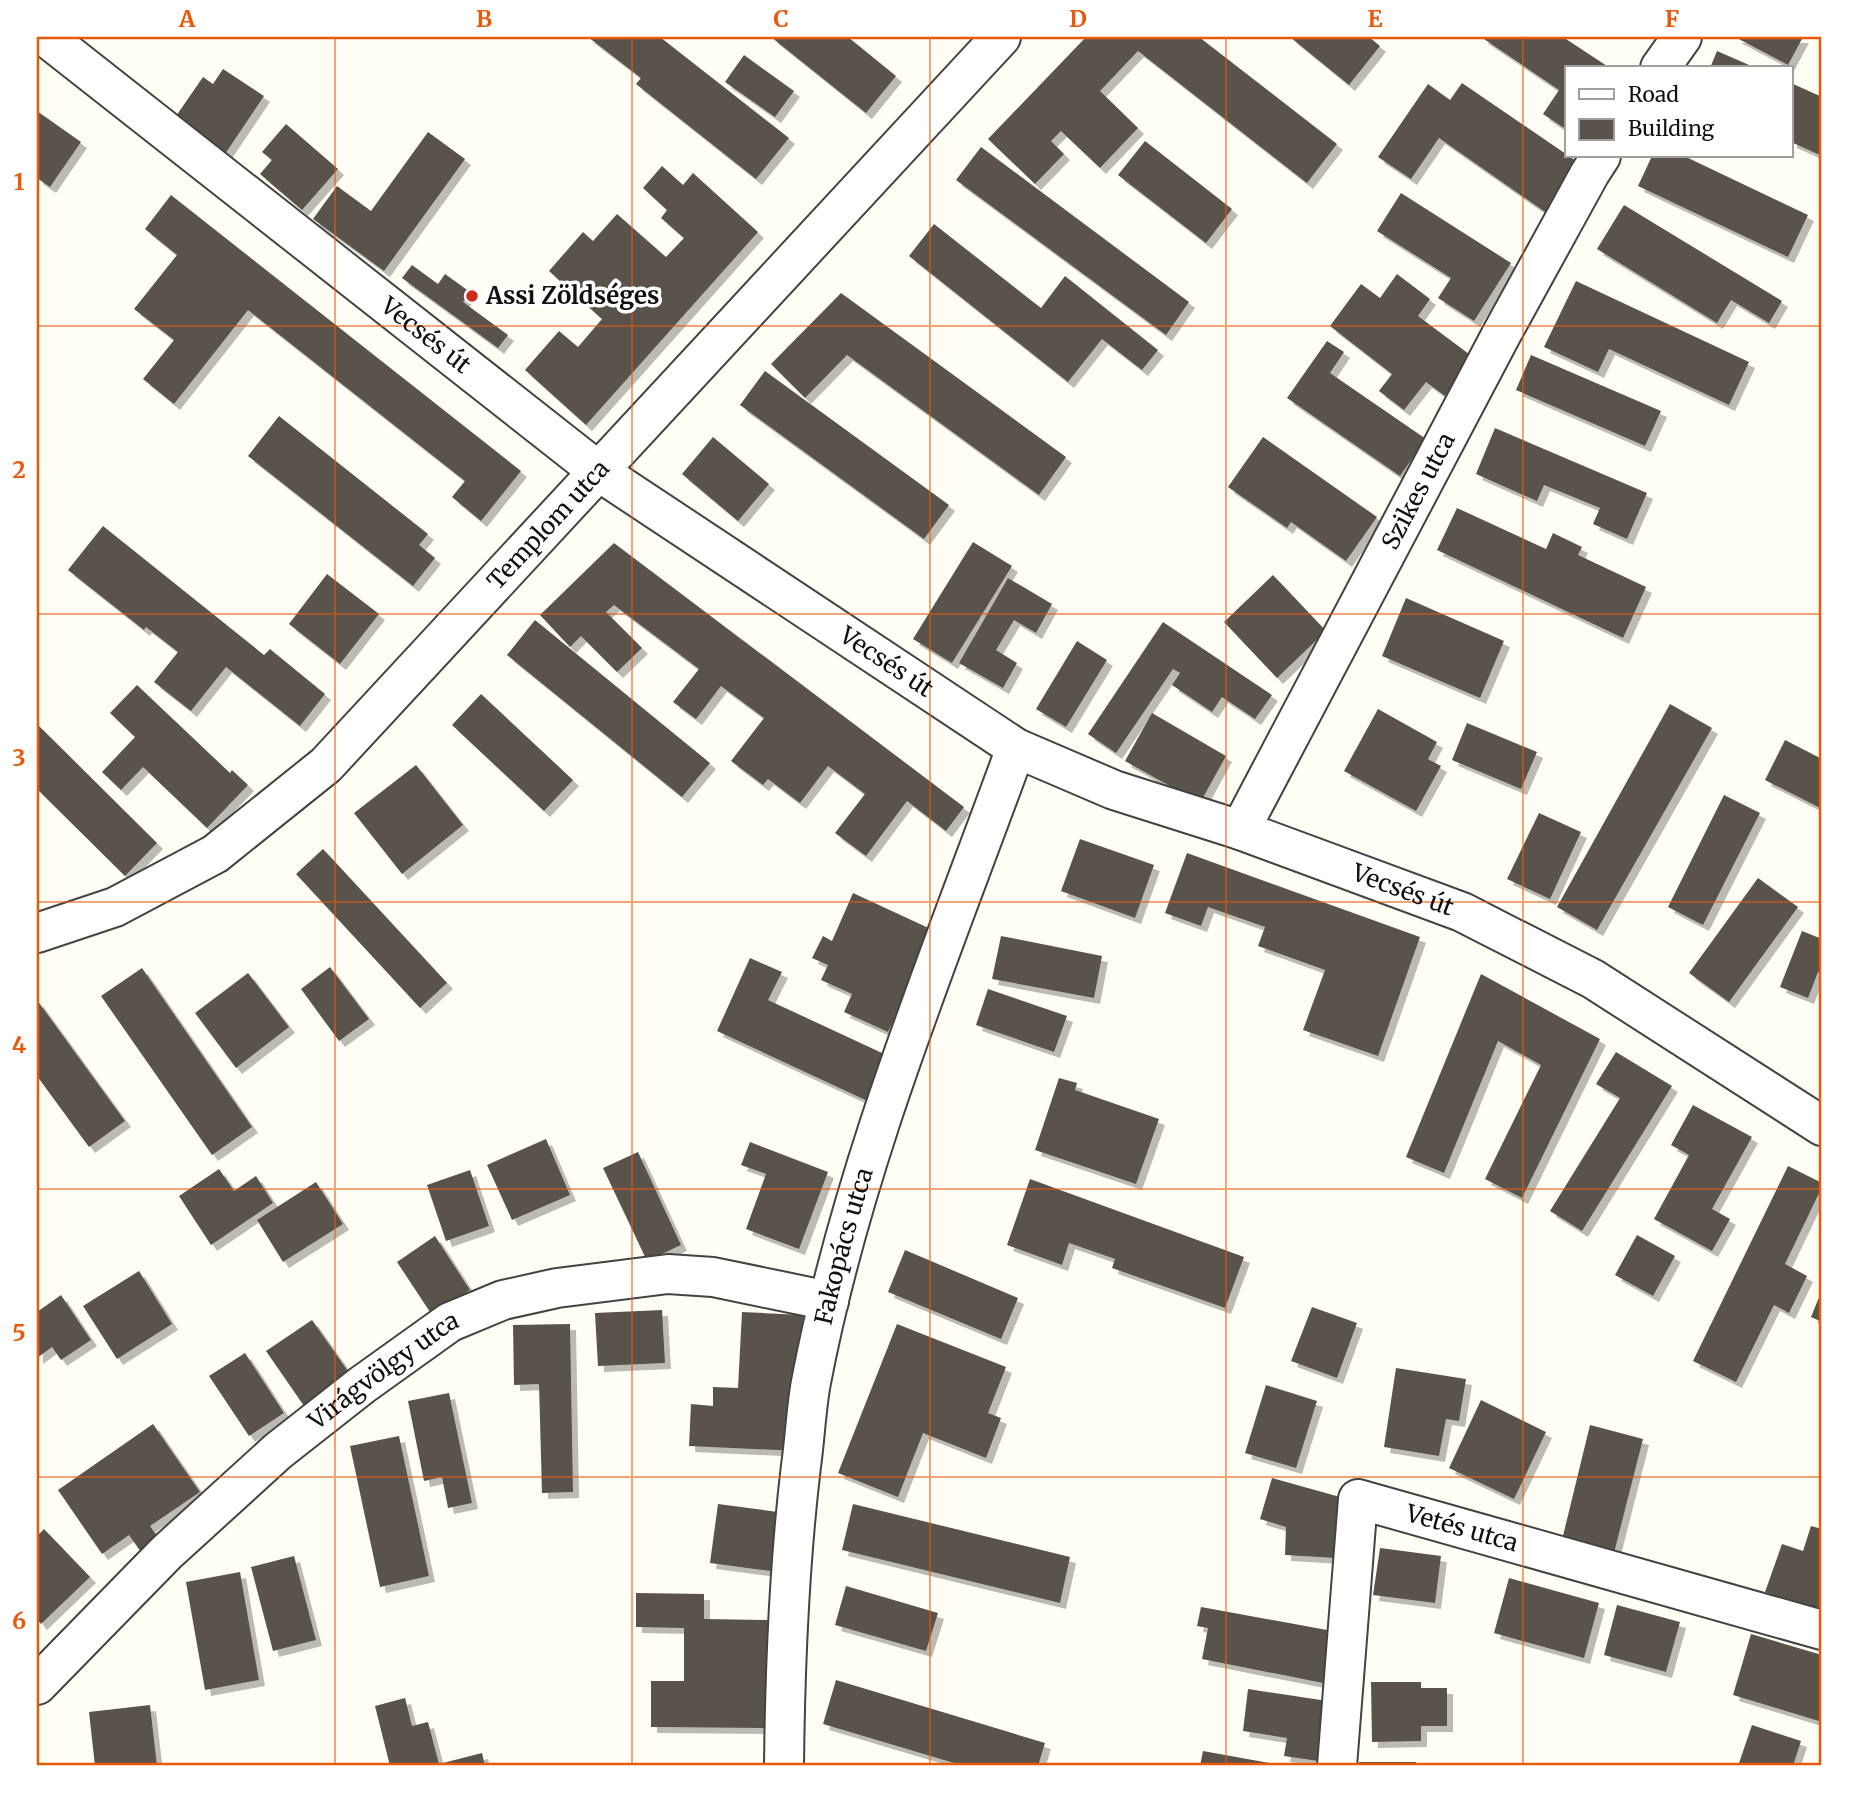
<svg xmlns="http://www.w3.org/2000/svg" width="1859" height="1803" viewBox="0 0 1859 1803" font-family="Merriweather,serif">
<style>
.building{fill:#5a534b;filter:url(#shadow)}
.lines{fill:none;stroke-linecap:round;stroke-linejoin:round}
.minor-casing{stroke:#434343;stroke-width:42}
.tertiary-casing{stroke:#434343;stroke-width:42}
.minor{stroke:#fff;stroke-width:38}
.tertiary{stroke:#fff;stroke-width:38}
.grid{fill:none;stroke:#e8590c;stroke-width:2;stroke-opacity:0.55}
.poi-dot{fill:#cf2a1a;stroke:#fff;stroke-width:2.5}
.labels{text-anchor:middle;stroke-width:7;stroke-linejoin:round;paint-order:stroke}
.poi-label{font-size:24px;font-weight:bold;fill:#101010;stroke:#fff;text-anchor:start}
.street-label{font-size:24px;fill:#101010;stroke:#fff}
.neatline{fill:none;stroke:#e8590c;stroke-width:2.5}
.grid-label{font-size:23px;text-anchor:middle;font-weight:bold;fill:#e8590c}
</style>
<defs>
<filter id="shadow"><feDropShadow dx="6" dy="6" stdDeviation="0" flood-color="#0004"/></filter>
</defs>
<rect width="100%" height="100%" fill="#fffef4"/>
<path class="building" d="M 588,37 L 660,37 L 789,138 L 756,179 L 636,84 L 641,78 Z
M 771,37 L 848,37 L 896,76 L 866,113 Z
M 1086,37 L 1199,37 L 1337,144 L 1307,183 L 1138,51 L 1100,91 L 1138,128 L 1100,168 L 1061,131 L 1051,141 L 1064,154 L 1035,184 L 988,139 Z
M 1290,37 L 1369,37 L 1380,46 L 1349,85 Z
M 1481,37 L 1563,37 L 1610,68 L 1567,68 L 1567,130 L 1543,114 L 1559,90 Z
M 1735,37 L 1803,37 L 1788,65 Z
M 1717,51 L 1756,68 L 1710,68 Z
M 744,55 L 794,91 L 775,117 L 725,82 Z
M 223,69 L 264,96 L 225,154 L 174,119 L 203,77 L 213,84 Z
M 1462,83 L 1582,165 L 1548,214 L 1439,138 L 1411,179 L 1378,157 L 1428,84 L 1450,100 Z
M 1791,83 L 1822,97 L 1822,156 L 1791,142 Z
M 37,111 L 81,142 L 50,187 L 37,178 Z
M 286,124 L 338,169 L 302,210 L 260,174 L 272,160 L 262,152 Z
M 428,132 L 465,159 L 384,271 L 313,219 L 337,186 L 371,211 Z
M 1145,141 L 1232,209 L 1206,243 L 1118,175 Z
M 981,147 L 1189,302 L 1166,335 L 956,180 Z
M 1652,156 L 1684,156 L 1808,215 L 1788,257 L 1638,186 Z
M 662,166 L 683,185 L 693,173 L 758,232 L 586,425 L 525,370 L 559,331 L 578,347 L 602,319 L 549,271 L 583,232 L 593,241 L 617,214 L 666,257 L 684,238 L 661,218 L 667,210 L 643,188 Z
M 1401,193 L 1511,263 L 1474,321 L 1438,298 L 1451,278 L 1377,231 Z
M 171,195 L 521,471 L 481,521 L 452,497 L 465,481 L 248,310 L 174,404 L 143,379 L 174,340 L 134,309 L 177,255 L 145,229 Z
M 1624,205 L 1782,301 L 1769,323 L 1731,300 L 1717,323 L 1597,249 Z
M 934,224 L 1041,308 L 1065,276 L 1158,350 L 1142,370 L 1102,339 L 1068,382 L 909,256 Z
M 412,265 L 438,284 L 445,274 L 470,292 L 463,302 L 508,335 L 498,348 L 402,278 Z
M 1397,274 L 1430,299 L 1418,316 L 1473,357 L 1445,396 L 1426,382 L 1404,410 L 1379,391 L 1392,374 L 1330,326 L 1361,284 L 1380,298 Z
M 1576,281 L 1749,362 L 1729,405 L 1609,349 L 1598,372 L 1544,347 Z
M 841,293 L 1066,457 L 1039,495 L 847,355 L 805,398 L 771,364 Z
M 1327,341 L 1344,352 L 1330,373 L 1426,439 L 1400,476 L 1287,398 Z
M 1531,355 L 1661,411 L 1645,446 L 1516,390 Z
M 765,371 L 949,505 L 924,539 L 740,405 Z
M 279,416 L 428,534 L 419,545 L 435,558 L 413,586 L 248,456 Z
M 1495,428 L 1647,493 L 1627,539 L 1593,524 L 1600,508 L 1544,485 L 1537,501 L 1476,474 Z
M 713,437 L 769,484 L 738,521 L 682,474 Z
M 1263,437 L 1377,517 L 1346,561 L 1291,522 L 1287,528 L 1228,487 Z
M 1457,508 L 1546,549 L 1553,533 L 1582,547 L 1578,555 L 1646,587 L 1623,638 L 1437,550 Z
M 103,526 L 264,655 L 270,649 L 325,694 L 300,726 L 226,667 L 191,711 L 154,682 L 178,652 L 146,627 L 144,630 L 68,570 Z
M 973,542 L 1012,566 L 952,663 L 913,639 Z
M 614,543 L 964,807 L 946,831 L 907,801 L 866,856 L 835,833 L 865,794 L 828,766 L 800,803 L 768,779 L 763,785 L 731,761 L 764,718 L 721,686 L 696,719 L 673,702 L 699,669 L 614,605 L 606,612 L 642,648 L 617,672 L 581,636 L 570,647 L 540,615 Z
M 327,574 L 379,614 L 340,664 L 289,624 Z
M 1273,575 L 1326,631 L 1277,678 L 1224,622 Z
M 1008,578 L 1052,604 L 1036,633 L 1014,620 L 996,650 L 1017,663 L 1003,688 L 959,663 Z
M 1406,598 L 1504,641 L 1480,698 L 1382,656 Z
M 535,620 L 710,763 L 682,797 L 507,655 Z
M 1163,622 L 1272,695 L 1255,719 L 1222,697 L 1212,712 L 1172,685 L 1180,673 L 1173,669 L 1116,753 L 1088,734 Z
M 1077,641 L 1107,660 L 1066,727 L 1036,709 Z
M 137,685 L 230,773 L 232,770 L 248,785 L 207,828 L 143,767 L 121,790 L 102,772 L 135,737 L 110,713 Z
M 481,694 L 573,780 L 544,811 L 452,725 Z
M 1670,704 L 1712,728 L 1597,930 L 1557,907 Z
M 1378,709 L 1437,742 L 1428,759 L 1441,766 L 1416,811 L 1344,771 Z
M 1152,713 L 1226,756 L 1200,803 L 1125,761 Z
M 1467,723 L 1537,752 L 1521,789 L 1452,760 Z
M 37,724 L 157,843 L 125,876 L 37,789 Z
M 1785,740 L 1822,759 L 1822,809 L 1765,780 Z
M 416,765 L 463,825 L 402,874 L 354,813 Z
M 1724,795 L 1760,813 L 1703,925 L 1668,907 Z
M 1539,813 L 1581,832 L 1550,899 L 1507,879 Z
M 1080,839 L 1154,865 L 1135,918 L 1061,891 Z
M 323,849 L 447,983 L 420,1008 L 296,874 Z
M 1187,853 L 1420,937 L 1378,1056 L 1303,1030 L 1325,970 L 1258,946 L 1265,927 L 1208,907 L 1201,926 L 1165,913 Z
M 1758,878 L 1798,907 L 1729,1002 L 1689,973 Z
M 853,893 L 935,931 L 888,1032 L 844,1012 L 852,994 L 821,980 L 828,965 L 812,958 L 823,936 L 832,941 Z
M 1802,931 L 1822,939 L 1822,974 L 1818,972 L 1808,998 L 1780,987 Z
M 1001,936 L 1102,956 L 1094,998 L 992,979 Z
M 750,958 L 782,972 L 768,1000 L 895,1059 L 874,1104 L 717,1031 Z
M 330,967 L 369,1019 L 339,1041 L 301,989 Z
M 142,968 L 252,1127 L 212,1155 L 101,996 Z
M 248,973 L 289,1027 L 236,1068 L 195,1013 Z
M 1481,974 L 1600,1039 L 1522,1198 L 1485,1179 L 1541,1065 L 1498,1041 L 1444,1173 L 1406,1157 Z
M 988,989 L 1067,1016 L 1054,1052 L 976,1025 Z
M 37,1000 L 125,1121 L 89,1147 L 37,1076 Z
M 1616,1052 L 1672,1086 L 1582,1231 L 1550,1211 L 1620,1098 L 1596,1084 Z
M 1059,1078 L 1077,1083 L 1075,1090 L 1159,1119 L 1136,1184 L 1035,1150 Z
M 1693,1105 L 1752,1137 L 1712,1209 L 1730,1219 L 1712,1251 L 1654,1219 L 1689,1155 L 1671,1145 Z
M 546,1139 L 570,1195 L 512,1220 L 487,1165 Z
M 750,1142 L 828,1172 L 799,1249 L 746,1229 L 766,1174 L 741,1165 Z
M 638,1152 L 681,1245 L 647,1261 L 603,1168 Z
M 1788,1166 L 1822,1183 L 1822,1187 L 1785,1264 L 1807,1276 L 1789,1313 L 1774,1305 L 1736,1382 L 1693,1361 Z
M 219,1169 L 234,1191 L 256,1176 L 273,1203 L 211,1245 L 179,1196 Z
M 470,1170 L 489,1226 L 446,1241 L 427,1185 Z
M 1030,1179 L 1244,1257 L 1225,1308 L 1112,1268 L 1115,1259 L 1069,1243 L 1062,1265 L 1007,1245 Z
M 316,1182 L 343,1224 L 283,1262 L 257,1220 Z
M 1637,1235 L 1675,1256 L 1653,1296 L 1615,1275 Z
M 435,1236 L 470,1290 L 432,1315 L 397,1262 Z
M 905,1250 L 1018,1298 L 1001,1339 L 888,1292 Z
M 139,1271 L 172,1324 L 117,1359 L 83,1306 Z
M 1822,1290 L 1822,1322 L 1811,1317 Z
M 61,1295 L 91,1340 L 61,1360 L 52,1347 L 37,1358 L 37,1312 Z
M 1312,1307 L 1357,1323 L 1337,1378 L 1291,1361 Z
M 662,1310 L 665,1363 L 598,1366 L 595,1313 Z
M 742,1312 L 803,1315 L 797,1451 L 689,1446 L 691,1404 L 713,1406 L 713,1387 L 738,1388 Z
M 312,1320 L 350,1374 L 304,1406 L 266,1351 Z
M 570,1324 L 573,1492 L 542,1493 L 539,1384 L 514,1385 L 513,1325 Z
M 897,1324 L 1006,1367 L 988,1413 L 1001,1418 L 986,1458 L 923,1433 L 898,1497 L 838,1473 Z
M 245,1353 L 284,1413 L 249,1436 L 209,1376 Z
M 1396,1368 L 1466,1379 L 1459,1421 L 1446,1419 L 1439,1456 L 1384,1447 Z
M 1266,1385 L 1317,1401 L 1296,1468 L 1245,1453 Z
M 449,1393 L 472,1503 L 448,1508 L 442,1477 L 424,1481 L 408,1401 Z
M 1481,1400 L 1546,1432 L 1514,1499 L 1449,1468 Z
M 153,1424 L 200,1492 L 150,1526 L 159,1539 L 141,1552 L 129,1535 L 102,1554 L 58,1490 Z
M 1590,1425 L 1643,1439 L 1614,1553 L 1562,1540 Z
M 399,1436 L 429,1576 L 380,1587 L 350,1446 Z
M 1272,1478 L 1340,1497 L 1336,1558 L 1285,1555 L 1286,1527 L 1260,1519 Z
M 718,1504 L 786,1513 L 778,1572 L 710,1563 Z
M 853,1504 L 1070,1557 L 1060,1603 L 842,1550 Z
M 1811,1526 L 1822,1529 L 1822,1612 L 1765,1592 L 1782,1544 L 1803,1551 Z
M 44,1529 L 90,1577 L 41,1624 L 37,1619 L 37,1536 Z
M 1380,1548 L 1441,1556 L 1435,1603 L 1373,1595 Z
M 294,1556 L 316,1640 L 273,1651 L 251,1567 Z
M 240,1572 L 259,1680 L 205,1690 L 186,1582 Z
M 1509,1578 L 1599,1603 L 1584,1658 L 1494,1633 Z
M 846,1586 L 938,1613 L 926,1651 L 835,1625 Z
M 636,1593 L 704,1594 L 704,1619 L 770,1620 L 769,1728 L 651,1727 L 651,1681 L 684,1681 L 684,1628 L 636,1627 Z
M 1617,1605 L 1680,1622 L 1666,1672 L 1604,1655 Z
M 1201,1607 L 1338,1632 L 1328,1684 L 1202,1659 L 1208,1628 L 1197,1626 Z
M 1751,1634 L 1822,1655 L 1822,1722 L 1733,1695 Z
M 836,1680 L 1045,1743 L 1038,1766 L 964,1766 L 823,1724 Z
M 1371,1682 L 1421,1682 L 1421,1688 L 1447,1688 L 1447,1726 L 1421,1726 L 1421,1741 L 1372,1742 Z
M 1248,1689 L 1334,1702 L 1325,1762 L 1284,1756 L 1287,1738 L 1243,1731 Z
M 405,1698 L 412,1726 L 428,1722 L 439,1764 L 482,1753 L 485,1766 L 390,1766 L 375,1706 Z
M 150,1705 L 157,1766 L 95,1766 L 89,1712 Z
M 1752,1725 L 1801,1741 L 1793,1766 L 1738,1766 Z
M 1203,1751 L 1281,1765 L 1281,1766 L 1200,1766 Z
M 1359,1762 L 1416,1762 L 1416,1766 L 1359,1766 Z"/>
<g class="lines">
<g class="minor-casing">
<g id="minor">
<path id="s1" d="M 46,37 L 598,471"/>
<path d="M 1660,68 L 1682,37"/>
<path id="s2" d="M 1240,830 L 1501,335 L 1590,173 L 1601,156"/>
<path id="s3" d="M 37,1685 L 166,1553 L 278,1451 L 362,1385 L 450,1322 L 503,1300 L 557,1288 L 668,1274 L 713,1277 L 829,1301"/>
<path id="s4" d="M 784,1766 C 785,1666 789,1566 801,1466 C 805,1438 806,1409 811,1382 C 853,1163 940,957 1016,748"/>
<path id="s5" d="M 1337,1766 L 1358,1499 L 1822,1630"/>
</g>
</g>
<g class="tertiary-casing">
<g id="tertiary">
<path id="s6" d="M 598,471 L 1016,748 L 1114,790 L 1240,830 L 1462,912 L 1593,979 L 1822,1126"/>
<path id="s7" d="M 37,933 L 115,907 L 215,854 L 326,765 L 1001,37"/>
</g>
</g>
<use href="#minor" class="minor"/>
<use href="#tertiary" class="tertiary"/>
</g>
<path class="grid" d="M 335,37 L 335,1766M 632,37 L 632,1766M 930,37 L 930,1766M 1226,37 L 1226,1766M 1523,37 L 1523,1766M 37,326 L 1822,326M 37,614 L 1822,614M 37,902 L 1822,902M 37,1189 L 1822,1189M 37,1477 L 1822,1477"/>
<circle class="poi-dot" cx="472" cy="296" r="7"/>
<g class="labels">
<g class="poi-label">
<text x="486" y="304">Assi Zöldséges</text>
</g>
<g class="street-label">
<text dy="8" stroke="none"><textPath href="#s1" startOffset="483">Vecsés út</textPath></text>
<text dy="8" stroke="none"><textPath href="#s2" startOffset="383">Szikes utca</textPath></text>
<text dy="8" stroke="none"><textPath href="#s7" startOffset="665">Templom utca</textPath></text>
<text dy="8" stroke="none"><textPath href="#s6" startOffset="346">Vecsés út</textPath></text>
<text dy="8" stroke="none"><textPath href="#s6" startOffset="914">Vecsés út</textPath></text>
<text dy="8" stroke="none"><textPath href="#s4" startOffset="525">Fakopács utca</textPath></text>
<text dy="8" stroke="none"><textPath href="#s3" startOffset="469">Virágvölgy utca</textPath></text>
<text dy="8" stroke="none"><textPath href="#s5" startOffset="376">Vetés utca</textPath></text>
</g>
</g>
<rect width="1859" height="1803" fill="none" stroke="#ffffff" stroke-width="77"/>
<rect x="1565" y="66" width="228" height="91" fill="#ffffff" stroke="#9f9f9f" stroke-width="2"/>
<rect x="1579" y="89" width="35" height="10" fill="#ffffff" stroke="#9f9f9f" stroke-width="2"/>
<text x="1628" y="102" font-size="21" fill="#101010">Road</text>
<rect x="1579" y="119" width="35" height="21" fill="#5a534b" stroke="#9f9f9f" stroke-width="2"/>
<text x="1628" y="136" font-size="21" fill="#101010">Building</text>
<rect x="38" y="38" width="1782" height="1726" class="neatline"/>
<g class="grid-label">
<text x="187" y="27">A</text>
<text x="484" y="27">B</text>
<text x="781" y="27">C</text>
<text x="1078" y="27">D</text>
<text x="1375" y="27">E</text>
<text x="1672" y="27">F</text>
<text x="19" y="190">1</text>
<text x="19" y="478">2</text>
<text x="19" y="766">3</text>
<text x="19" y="1053">4</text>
<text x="19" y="1341">5</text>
<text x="19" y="1629">6</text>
</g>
</svg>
